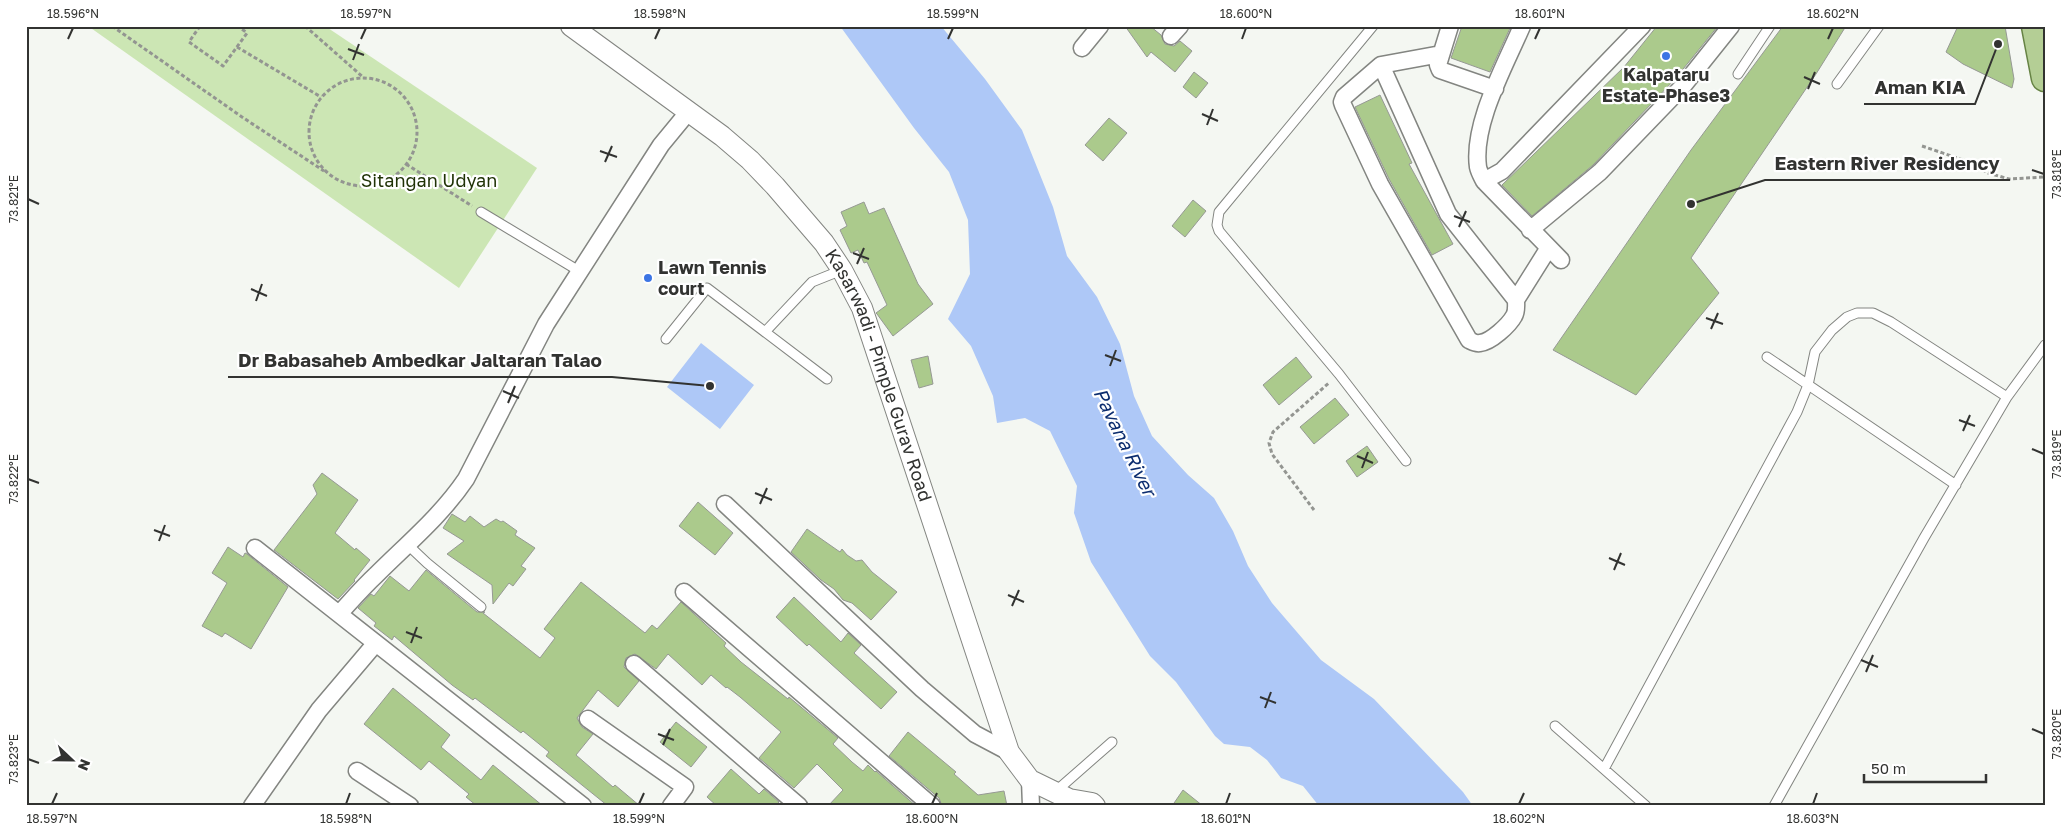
<svg xmlns="http://www.w3.org/2000/svg" width="2071" height="832" viewBox="0 0 2071 832" font-family="'Golos Text',sans-serif">
<style>
.green{fill:#cce6b4}
.water{fill:#aec8f7}
.building{fill:#abca8c;stroke:#969994}
.lines{fill:none;stroke-linecap:round;stroke-linejoin:round}
.service-casing{stroke:#838581;stroke-width:11}
.minor-casing{stroke:#838581;stroke-width:19}
.tertiary-casing{stroke:#838581;stroke-width:22}
.primary-casing{stroke:#668344;stroke-width:29}
.path{stroke:#939591;stroke-width:3;stroke-dasharray:4 2.5;stroke-linecap:butt}
.service{stroke:#fff;stroke-width:9}
.minor{stroke:#fff;stroke-width:16}
.tertiary{stroke:#fff;stroke-width:20}
.primary{stroke:#b4ce95;stroke-width:26}
.ticks{fill:none;stroke:#323331;stroke-width:2}
.poi-dot{fill:#3c75e4;stroke:#fff;stroke-width:2}
.labels{text-anchor:middle;stroke-width:4.5;stroke-linejoin:round;paint-order:stroke}
.poi-label{font-size:18px;font-weight:bold;fill:#323331;stroke:#fff}
.park-label{font-size:18px;fill:#1f3205;stroke:#fff}
.street-label{font-size:18px;fill:#323331;stroke:#fff}
.water-label{font-size:19px;font-style:italic;fill:#0c2d6f;stroke:#fff}
.leader{fill:none;stroke:#323331;stroke-width:2}
.callout-dot{fill:#323331;stroke:#fff;stroke-width:2}
.callout-label{font-size:19px;text-anchor:middle;font-weight:bold;fill:#323331;stroke:#fff;stroke-width:4.5;stroke-linejoin:round;paint-order:stroke}
.neatline{fill:none;stroke:#323331;stroke-width:2}
.ticks-label{font-size:12px;text-anchor:middle;fill:#323331}
</style>
<rect width="100%" height="100%" fill="#f4f7f2"/>
<path class="green" d="M 88,26 L 325,26 L 537,168 L 459,288 Z"/>
<path class="water" d="M 840,26 L 941,26 L 985,79 L 1022,130 L 1053,207 L 1067,256 L 1097,297 L 1120,344 L 1134,396 L 1152,436 L 1188,475 L 1214,498 L 1233,531 L 1248,566 L 1272,603 L 1321,660 L 1374,699 L 1463,792 L 1473,806 L 1319,806 L 1303,786 L 1281,778 L 1267,760 L 1250,747 L 1224,744 L 1215,736 L 1176,682 L 1150,656 L 1091,562 L 1074,513 L 1077,486 L 1050,431 L 1025,418 L 997,423 L 993,396 L 971,346 L 948,319 L 970,274 L 968,220 L 949,172 L 914,128 Z
M 701,343 L 754,385 L 720,429 L 667,387 Z"/>
<path class="building" d="M 1125,26 L 1150,26 L 1161,35 L 1165,44 L 1174,46 L 1180,41 L 1192,51 L 1175,72 L 1151,52 L 1147,57 Z
M 1462,26 L 1511,26 L 1490,72 L 1451,58 Z
M 1657,26 L 1718,26 L 1675,79 L 1593,165 L 1532,216 L 1502,185 L 1624,67 Z
M 1783,26 L 1846,26 L 1816,74 L 1691,258 L 1719,293 L 1636,395 L 1553,350 L 1691,150 Z
M 1958,26 L 2005,26 L 2014,79 L 2012,88 L 1963,64 L 1946,52 Z
M 1194,72 L 1208,83 L 1196,98 L 1183,87 Z
M 1380,95 L 1412,163 L 1409,164 L 1453,244 L 1432,255 L 1389,179 L 1355,107 Z
M 1109,118 L 1127,133 L 1103,161 L 1085,145 Z
M 1193,200 L 1206,211 L 1185,237 L 1172,226 Z
M 864,202 L 869,214 L 884,208 L 918,284 L 933,304 L 893,336 L 877,314 L 876,313 L 887,305 L 867,262 L 864,263 L 858,250 L 851,253 L 840,230 L 847,226 L 841,212 Z
M 928,356 L 933,384 L 919,388 L 911,360 Z
M 1296,357 L 1312,377 L 1279,405 L 1263,385 Z
M 1335,398 L 1349,415 L 1314,444 L 1300,427 Z
M 1367,446 L 1378,462 L 1357,477 L 1346,461 Z
M 322,473 L 358,500 L 335,533 L 355,550 L 356,548 L 370,560 L 354,580 L 355,581 L 338,599 L 274,550 L 317,494 L 313,485 Z
M 698,502 L 733,533 L 715,555 L 679,526 Z
M 452,514 L 465,522 L 470,516 L 484,527 L 496,519 L 501,522 L 503,521 L 517,531 L 515,535 L 535,548 L 521,566 L 526,569 L 513,586 L 509,583 L 493,604 L 492,585 L 447,554 L 464,541 L 443,528 Z
M 807,529 L 840,552 L 842,549 L 847,555 L 856,561 L 862,560 L 872,572 L 897,592 L 871,620 L 852,603 L 843,600 L 834,589 L 821,580 L 791,552 Z
M 228,547 L 243,557 L 245,553 L 247,554 L 288,587 L 251,649 L 225,633 L 222,637 L 202,626 L 227,583 L 212,573 Z
M 426,570 L 477,612 L 485,612 L 483,613 L 540,658 L 555,638 L 544,629 L 581,582 L 645,633 L 652,625 L 657,629 L 681,602 L 726,643 L 724,646 L 741,662 L 788,699 L 789,697 L 838,738 L 833,744 L 852,762 L 863,771 L 868,765 L 875,772 L 876,771 L 916,806 L 828,806 L 843,790 L 817,764 L 794,788 L 759,758 L 781,732 L 740,697 L 727,687 L 726,688 L 711,675 L 702,685 L 668,654 L 656,669 L 635,654 L 626,658 L 624,667 L 639,681 L 618,707 L 598,690 L 577,718 L 582,727 L 593,734 L 576,755 L 613,787 L 615,785 L 640,806 L 608,806 L 546,756 L 549,752 L 523,731 L 521,733 L 475,698 L 473,700 L 452,685 L 394,636 L 392,640 L 374,626 L 376,623 L 358,608 L 371,594 L 374,596 L 390,576 L 409,591 Z
M 794,597 L 841,642 L 848,633 L 861,645 L 854,653 L 897,692 L 881,709 L 809,644 L 807,646 L 776,617 Z
M 393,688 L 450,735 L 441,747 L 481,780 L 493,765 L 543,806 L 477,806 L 466,797 L 469,794 L 429,761 L 421,770 L 364,724 Z
M 676,722 L 707,747 L 691,767 L 660,742 Z
M 908,732 L 956,772 L 954,774 L 978,795 L 1004,791 L 1007,806 L 942,806 L 939,798 L 889,756 Z
M 731,769 L 759,794 L 764,789 L 779,802 L 775,806 L 717,806 L 707,797 Z
M 1183,790 L 1203,806 L 1172,806 Z"/>
<g class="lines">
<g class="service-casing">
<path id="service" d="M 1373,26 L 1219,212 L 1217,225 L 1219,231 L 1339,374 L 1406,461
M 1738,74 L 1770,26
M 1837,84 L 1879,26
M 481,212 L 579,271
M 765,332 L 812,282 L 842,270
M 666,339 L 707,288 L 827,379
M 1767,357 L 1956,485
M 408,545 L 427,563 L 481,607
M 1555,726 L 1646,806
M 1604,769 L 1797,412 L 1808,385 L 1815,352 L 1832,330 L 1847,317 L 1857,313 L 1873,313 L 1891,322 L 2007,397
M 1055,792 L 1112,742
M 1774,806 L 1924,538 L 2007,397 L 2045,345"/>
</g>
<g class="minor-casing">
<path id="minor" d="M 1450,26 L 1438,65 L 1440,70 L 1495,89
M 1522,26 C 1505,66 1472,124 1478,167 C 1479,172 1482,177 1484,181 L 1502,171 L 1642,26
M 1171,36 L 1180,26
M 1082,48 L 1100,26
M 1441,54 L 1381,65 L 1344,97 L 1342,102 L 1343,105 L 1380,184 L 1469,340 C 1473,342 1476,344 1480,343 C 1491,342 1509,325 1514,316 C 1517,311 1516,306 1516,300
M 1381,65 L 1448,214 L 1516,300 L 1548,249
M 1484,181 L 1561,260
M 1530,230 L 1600,172 L 1683,86 L 1731,26
M 725,504 L 922,689 L 975,734 L 1009,752
M 255,548 L 583,806
M 684,592 L 932,806
M 339,614 C 351,601 363,587 376,575 C 407,544 441,516 466,479 L 546,324 L 661,145 L 689,111
M 634,664 L 799,806
M 588,719 L 685,787 L 671,806
M 357,771 L 410,806
M 1030,780 L 1031,806
M 252,806 L 319,710 L 375,644"/>
</g>
<g class="tertiary-casing">
<g id="tertiary">
<path id="s1" d="M 571,26 L 722,136 L 750,160 L 775,186 L 824,243 L 842,270 L 862,308 L 1009,752 L 1030,780 L 1069,799 L 1092,803 L 1095,806"/>
</g>
</g>
<g class="primary-casing">
<path id="primary" d="M 2035,26 L 2045,78"/>
</g>
<path class="path" d="M 112,26 L 242,117 L 324,171
M 200,26 L 189,42 L 223,66 L 247,33 L 238,26
M 305,26 L 364,78
M 237,47 L 321,97
M309 132a54 54 0 1 1 108 0a54 54 0 1 1-108 0Z
M 1922,146 L 1969,162 L 1988,173 L 2009,179 L 2045,177
M 406,164 L 472,206
M 1314,510 L 1272,454 L 1269,443 L 1273,432 L 1330,382"/>
<use href="#service" class="service"/>
<use href="#minor" class="minor"/>
<use href="#tertiary" class="tertiary"/>
<use href="#primary" class="primary"/>
</g>
<path class="ticks" d="M 68,39 L 73,28M 361,39 L 366,28M 655,39 L 660,28M 948,39 L 953,28M 1242,39 L 1246,28M 1535,39 L 1540,28M 1828,39 L 1833,28M 348,49 L 364,55M 353,60 L 359,44M 1804,77 L 1820,84M 1808,89 L 1815,72M 1202,114 L 1218,121M 1207,125 L 1213,109M 600,151 L 617,157M 605,162 L 612,146M 2032,170 L 2044,174M 28,199 L 39,204M 1454,216 L 1470,222M 1459,227 L 1466,211M 853,253 L 869,259M 857,264 L 864,248M 251,289 L 267,296M 256,301 L 262,284M 1706,318 L 1723,324M 1711,329 L 1718,313M 1105,355 L 1121,361M 1110,366 L 1116,350M 503,391 L 519,398M 508,403 L 515,386M 1959,420 L 1975,426M 1963,431 L 1970,415M 2032,449 L 2044,454M 1357,456 L 1373,463M 1362,468 L 1368,452M 28,479 L 39,483M 755,493 L 772,500M 760,504 L 767,488M 154,530 L 170,536M 159,541 L 165,525M 1609,558 L 1625,565M 1614,570 L 1621,553M 1008,595 L 1024,602M 1012,606 L 1019,590M 406,632 L 422,638M 411,643 L 417,627M 1861,660 L 1878,667M 1866,672 L 1873,655M 1260,697 L 1276,703M 1265,708 L 1271,692M 2032,729 L 2044,734M 658,734 L 674,740M 663,745 L 670,729M 28,759 L 39,763M 52,804 L 57,793M 346,804 L 350,793M 639,804 L 644,793M 932,804 L 937,793M 1226,804 L 1230,793M 1519,804 L 1524,793M 1813,804 L 1817,793"/>
<g class="poi-dot">
<circle cx="1666" cy="56" r="5"/>
<circle cx="648" cy="278" r="5"/>
</g>
<g class="labels">
<g class="poi-label">
<text x="1666" y="81">Kalpataru<tspan x="1666" dy="21">Estate-Phase3</tspan></text>
<text x="658" y="274" text-anchor="start">Lawn Tennis<tspan x="658" dy="21">court</tspan></text>
</g>
<g class="park-label">
<text x="429" y="187">Sitangan Udyan</text>
</g>
<g class="street-label">
<text dy="6" stroke="none"><textPath href="#s1" startOffset="479">Kasarwadi - Pimple Gurav Road</textPath></text>
</g>
<g class="water-label">
<text transform="translate(1125 442) rotate(64)" y="7">Pavana River</text>
</g>
</g>
<path class="leader" d="M1998 44L1975 104H1864M1691 204L1765 180H2010M710 386L612 377H228"/>
<g class="callout-dot">
<circle cx="1998" cy="44" r="5"/>
<circle cx="1691" cy="204" r="5"/>
<circle cx="710" cy="386" r="5"/>
</g>
<g class="callout-label">
<text x="1920" y="94">Aman KIA</text>
<text x="1887" y="170">Eastern River Residency</text>
<text x="420" y="367">Dr Babasaheb Ambedkar Jaltaran Talao</text>
</g>
<rect width="2071" height="832" fill="none" stroke="#ffffff" stroke-width="55"/>
<g transform="translate(72 760) rotate(112)" stroke="#ffffff" stroke-width="4" paint-order="stroke">
<path d="M0-4L9 19L0 12L-9 19Z" fill="#323331"/>
<text y="-8" font-size="14" font-weight="bold" text-anchor="middle" fill="#323331">N</text>
</g>
<path d="M1864 774v8h122v-8" fill="none" stroke="#323331" stroke-width="2.5"/>
<text x="1871" y="774" font-size="15" fill="#323331" stroke="#ffffff" stroke-width="4" paint-order="stroke">50 m</text>
<rect x="28" y="28" width="2016" height="776" class="neatline"/>
<g class="ticks-label">
<text x="73" y="18">18.596°N</text>
<text x="366" y="18">18.597°N</text>
<text x="660" y="18">18.598°N</text>
<text x="953" y="18">18.599°N</text>
<text x="1246" y="18">18.600°N</text>
<text x="1540" y="18">18.601°N</text>
<text x="1833" y="18">18.602°N</text>
<text transform="translate(2057 174) rotate(-90)" y="4">73.818°E</text>
<text transform="translate(14 199) rotate(-90)" y="4">73.821°E</text>
<text transform="translate(2057 454) rotate(-90)" y="4">73.819°E</text>
<text transform="translate(14 479) rotate(-90)" y="4">73.822°E</text>
<text transform="translate(2057 734) rotate(-90)" y="4">73.820°E</text>
<text transform="translate(14 759) rotate(-90)" y="4">73.823°E</text>
<text x="52" y="823">18.597°N</text>
<text x="346" y="823">18.598°N</text>
<text x="639" y="823">18.599°N</text>
<text x="932" y="823">18.600°N</text>
<text x="1226" y="823">18.601°N</text>
<text x="1519" y="823">18.602°N</text>
<text x="1813" y="823">18.603°N</text>
</g>
</svg>
